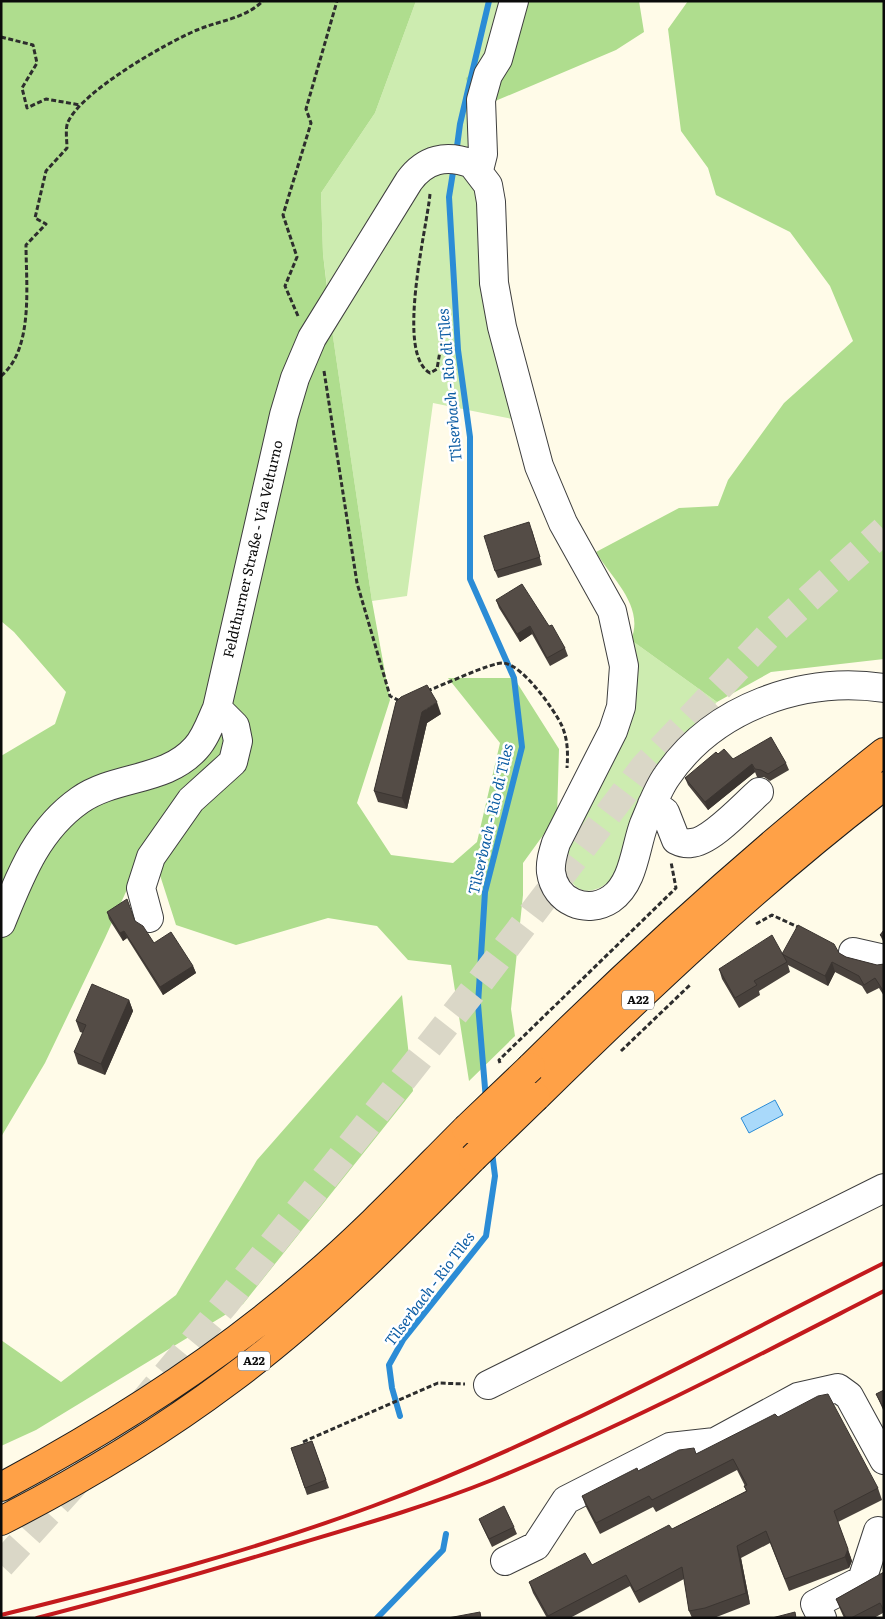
<svg xmlns="http://www.w3.org/2000/svg" width="885" height="1619" viewBox="0 0 885 1619" font-family="Literata,serif">
<style>
.green{fill:#cdecb0}
.forest{fill:#afdd8e}
.water{fill:#a9d9fa;stroke:#2b8cd6}
.lines{fill:none;stroke-linecap:round;stroke-linejoin:round}
.stream{stroke:#2b8cd6;stroke-width:6}
.major-tunnel{stroke:#dad7c7;stroke-width:28;stroke-dasharray:28 14;stroke-linecap:butt}
.minor-casing{stroke:#3e3e3e;stroke-width:30}
.highway-casing{stroke:#1c1c1c;stroke-width:30}
.path{stroke:#2d2d2d;stroke-width:3;stroke-dasharray:5 2.5;stroke-linecap:butt}
.minor{stroke:#fff;stroke-width:28}
.highway{stroke:#ffa147;stroke-width:28}
.rail{stroke:#c31a1d;stroke-width:4}
.highway-bridge-casing{stroke:#1c1c1c;stroke-width:30;stroke-linecap:butt}
.highway-bridge{stroke:#ffa147;stroke-width:28}
.wall{fill:#48413c}
.shaded-wall{fill:#3b3531}
.building{fill:#544c46;stroke:#3b3531}
.labels{text-anchor:middle;stroke-width:5;stroke-linejoin:round;paint-order:stroke}
.shield{fill:#fff;stroke:#545454;stroke-width:1}
.shield-label{font-size:12px;font-weight:bold;fill:#0b0b0b}
.street-label{font-size:14px;fill:#0b0b0b;stroke:#fff}
.water-label{font-size:15px;font-style:italic;fill:#0d5da4;stroke:#fff}
</style>
<rect width="100%" height="100%" fill="#fffbe8"/>
<path class="green" d="M 416,1 L 510,1 L 474,110 L 474,150 L 457,145 L 435,147 L 407,164 L 327,286 L 323,254 L 321,193 L 375,113 Z
M 455,172 L 468,176 L 478,189 L 517,420 L 433,403 L 407,596 L 372,601 L 332,330 L 422,183 C 432,175 442,173 455,172 Z
M 631,640 L 717,702 L 682,741 L 617,873 C 604,890 579,902 567,874 C 564,866 566,856 568,847 Z"/>
<path class="forest" d="M 1,1 L 416,1 L 375,113 L 321,193 L 323,254 L 332,330 L 372,601 L 390,700 L 357,803 L 391,855 L 453,863 L 477,842 L 500,743 L 448,678 L 514,678 L 559,749 L 557,816 L 523,863 L 523,895 L 511,1009 L 515,1036 L 469,1081 L 451,965 L 408,960 L 377,926 L 328,918 L 236,945 L 176,925 L 149,841 L 105,938 L 45,1063 L 1,1137 L 1,756 L 55,724 L 66,692 L 14,632 L 1,621 Z
M 512,1 L 639,1 L 644,32 L 616,50 L 474,110 L 466,78 L 508,44 Z
M 688,1 L 884,1 L 884,659 L 771,672 L 717,702 L 631,640 C 645,606 612,579 596,552 L 679,508 L 718,506 L 728,480 L 784,403 L 853,341 L 830,286 L 790,232 L 716,195 L 708,168 L 681,131 L 668,29 Z
M 402,995 L 413,1091 L 243,1304 L 36,1430 L 1,1446 L 1,1340 L 61,1382 L 176,1295 L 257,1160 Z"/>
<path class="water" d="M 775,1100 L 783,1115 L 749,1133 L 741,1118 Z"/>
<g class="lines">
<path class="stream" d="M 456,154 L 460,124 L 489,1
M 454,166 L 449,197 L 458,350 L 470,437 L 470,579 L 514,678 L 522,747 L 485,892 L 478,1004 L 486,1100
M 400,1416 L 392,1388 L 389,1365 L 403,1340 L 486,1236 L 495,1176 L 492,1152
M 377,1618 L 443,1550 L 446,1534"/>
<path class="major-tunnel" d="M 1,1565 L 78,1480 L 225,1304 L 476,987 L 644,767 L 769,635 L 884,530"/>
<g class="minor-casing">
<path id="minor" d="M 479,170 L 483,154 L 481,100 L 488,75 L 498,59 L 514,1
M 652,804 L 665,812 L 676,840 C 680,842 686,844 691,843 C 711,842 744,805 759,792
M 149,918 L 141,888 L 151,857 L 191,800 L 233,762 L 238,741 L 235,726 L 217,708
M 1,923 C 20,876 37,830 80,800 C 116,775 166,782 196,748 C 206,737 211,721 217,708 L 284,415 L 295,378 L 312,338 L 409,181 C 425,159 446,154 472,164 L 488,185 L 491,202 L 494,283 L 502,327 L 539,466 L 563,523 L 612,611 L 624,666 L 621,707 L 613,731 L 556,843 C 553,853 550,862 551,872 C 555,902 587,915 611,899 C 634,883 635,848 644,824 C 651,808 657,790 667,776 C 714,707 803,676 884,688
M 853,952 L 884,959
M 488,1385 L 884,1188
M 505,1561 L 536,1546 L 566,1500 L 670,1447 L 715,1442 L 798,1397 L 838,1388 L 849,1396 L 884,1460
M 822,1618 L 815,1604 L 862,1580 L 878,1531"/>
</g>
<g class="highway-casing">
<path id="highway" d="M 531,1067 C 643,956 760,850 884,752
M 536,1097 C 646,989 762,879 884,786
M 1,1487 C 111,1428 217,1361 311,1279 C 366,1232 415,1180 466,1129
M 1,1521 C 81,1480 158,1434 230,1380 C 318,1315 396,1236 473,1158"/>
</g>
<path class="path" d="M 1,37 L 33,45 L 37,63 L 22,88 L 27,108 L 46,99 L 80,105
M 430,194 C 427,228 395,354 430,373 L 437,369 L 444,327
M 298,316 L 285,286 L 297,257 L 283,215 L 311,123 L 306,109 L 337,1
M 324,371 L 357,583 L 390,696 L 400,701
M 1,376 C 34,349 26,284 26,245 L 46,224 L 35,218 L 46,171 L 67,148 C 67,141 65,128 68,122 C 82,91 166,43 197,30 C 221,20 244,19 263,1
M 427,691 C 441,686 492,662 503,663 C 522,664 554,709 562,726 C 568,740 568,754 567,768
M 756,924 L 772,915 L 800,928
M 621,1051 L 691,984
M 500,1063 L 499,1060 L 676,888 L 671,862
M 303,1442 L 438,1383 L 465,1384"/>
<use href="#minor" class="minor"/>
<use href="#highway" class="highway"/>
<path class="rail" d="M 1,1615 C 127,1584 252,1551 373,1506 C 550,1440 716,1347 884,1263
M 37,1618 C 126,1595 213,1570 301,1543 C 365,1524 430,1505 492,1480 C 626,1425 755,1357 884,1291"/>
<g class="highway-bridge-casing">
<path id="highway-bridge" d="M 466,1129 L 531,1067
M 473,1158 L 536,1097"/>
</g>
<use href="#highway-bridge" class="highway-bridge"/>
</g>
<path class="wall" d="M 532,530 L 542,565 L 498,578 L 495,571 Z
M 496,600 L 549,626 L 565,648 L 568,656 L 550,666 L 532,634 L 520,642 L 499,608 Z
M 396,702 L 441,714 L 427,723 L 407,809 L 378,802 L 374,791 Z
M 718,754 L 733,759 L 786,763 L 789,770 L 770,781 L 764,777 L 757,777 L 755,772 L 708,810 L 688,785 L 685,778 Z
M 107,912 L 135,921 L 154,943 L 193,966 L 196,973 L 163,995 L 127,938 L 123,941 L 109,919 Z
M 884,930 L 884,943 L 880,935 Z
M 839,953 L 846,957 L 877,965 L 884,964 L 884,996 L 879,988 L 867,994 L 862,986 L 835,972 L 828,986 L 788,965 L 790,972 L 759,991 L 760,995 L 739,1008 L 722,979 L 719,969 L 782,954 Z
M 129,1000 L 133,1011 L 105,1075 L 78,1064 L 74,1052 L 83,1033 L 80,1032 L 76,1021 Z
M 884,1390 L 884,1412 L 876,1394 Z
M 778,1417 L 878,1488 L 882,1500 L 838,1522 L 852,1561 L 849,1568 L 789,1591 L 770,1543 L 741,1558 L 750,1604 L 714,1618 L 692,1618 L 689,1611 L 684,1579 L 639,1603 L 630,1586 L 570,1618 L 547,1618 L 533,1593 L 529,1582 L 592,1565 L 672,1529 L 746,1491 L 744,1486 L 745,1486 L 737,1470 L 656,1512 L 653,1507 L 600,1534 L 586,1507 L 582,1496 L 638,1471 L 696,1454 Z
M 312,1441 L 329,1488 L 307,1495 L 291,1448 Z
M 479,1519 L 514,1527 L 517,1534 L 492,1547 L 482,1526 Z
M 884,1572 L 884,1614 L 883,1613 L 874,1618 L 844,1618 L 840,1609 L 836,1599 Z"/>
<path class="shaded-wall" d="M 530,626 L 532,634 L 520,642 L 517,634 Z
M 437,702 L 441,714 L 427,723 L 407,809 L 402,798 L 422,712 Z
M 752,764 L 755,772 L 708,810 L 705,802 Z
M 124,931 L 127,938 L 123,941 L 120,933 Z
M 832,962 L 835,972 L 828,986 L 825,976 Z
M 193,966 L 196,973 L 163,995 L 160,987 Z
M 129,1000 L 133,1011 L 105,1075 L 101,1064 Z
M 737,1546 L 741,1558 L 750,1604 L 746,1593 Z
M 848,1549 L 852,1561 L 849,1568 L 845,1557 Z"/>
<path class="building" d="M 529,522 L 540,557 L 495,571 L 484,536 Z
M 522,584 L 549,626 L 552,625 L 565,648 L 547,658 L 530,626 L 517,634 L 496,600 Z
M 427,685 L 437,702 L 422,712 L 402,798 L 374,791 L 396,702 L 401,697 Z
M 771,737 L 786,763 L 768,774 L 761,770 L 755,769 L 752,764 L 705,802 L 685,778 L 716,752 L 718,754 L 724,749 L 733,759 Z
M 127,899 L 135,921 L 143,926 L 154,943 L 171,932 L 193,966 L 160,987 L 124,931 L 120,933 L 107,912 Z
M 798,925 L 834,944 L 839,953 L 846,957 L 877,965 L 884,964 L 884,992 L 875,978 L 864,985 L 859,976 L 832,962 L 825,976 L 782,954 Z
M 884,930 L 884,937 L 880,935 Z
M 772,935 L 787,962 L 754,981 L 757,985 L 735,998 L 719,969 Z
M 92,984 L 129,1000 L 101,1064 L 74,1052 L 86,1025 L 76,1021 Z
M 884,1390 L 884,1409 L 876,1394 Z
M 828,1394 L 878,1488 L 834,1511 L 848,1549 L 845,1557 L 785,1579 L 766,1531 L 737,1546 L 746,1593 L 705,1608 L 689,1611 L 682,1567 L 635,1592 L 626,1575 L 548,1616 L 529,1582 L 585,1553 L 592,1565 L 669,1525 L 672,1529 L 747,1491 L 744,1486 L 747,1485 L 733,1459 L 652,1500 L 649,1496 L 596,1523 L 582,1496 L 637,1468 L 638,1471 L 679,1450 L 694,1448 L 696,1454 L 775,1414 L 778,1417 L 818,1396 Z
M 312,1441 L 326,1480 L 305,1488 L 291,1448 Z
M 504,1506 L 514,1527 L 489,1539 L 479,1519 Z
M 884,1572 L 884,1611 L 880,1603 L 851,1618 L 846,1618 L 836,1599 Z
M 480,1612 L 481,1618 L 448,1618 Z
M 795,1612 L 796,1618 L 772,1618 Z"/>
<g class="labels">
<g class="shield">
<rect x="622" y="990.5" width="32" height="19" rx="4"/>
<rect x="238" y="1351.5" width="32" height="19" rx="4"/>
</g>
<g class="shield-label">
<text x="638" y="1004">A22</text>
<text x="254" y="1365">A22</text>
</g>
<g class="street-label">
<text transform="translate(253 549) rotate(-77)" y="5">Feldthurner Straße - Via Velturno</text>
</g>
<g class="water-label">
<text transform="translate(450 385) rotate(-95)" y="5">Tilserbach - Rio di Tiles</text>
<text transform="translate(491 819) rotate(-77)" y="5">Tilserbach - Rio di Tiles</text>
<text transform="translate(430 1289) rotate(-53)" y="5">Tilserbach - Rio Tiles</text>
</g>
</g>
<rect width="885" height="1619" fill="none" stroke="#0b0b0b" stroke-width="5"/>
</svg>
